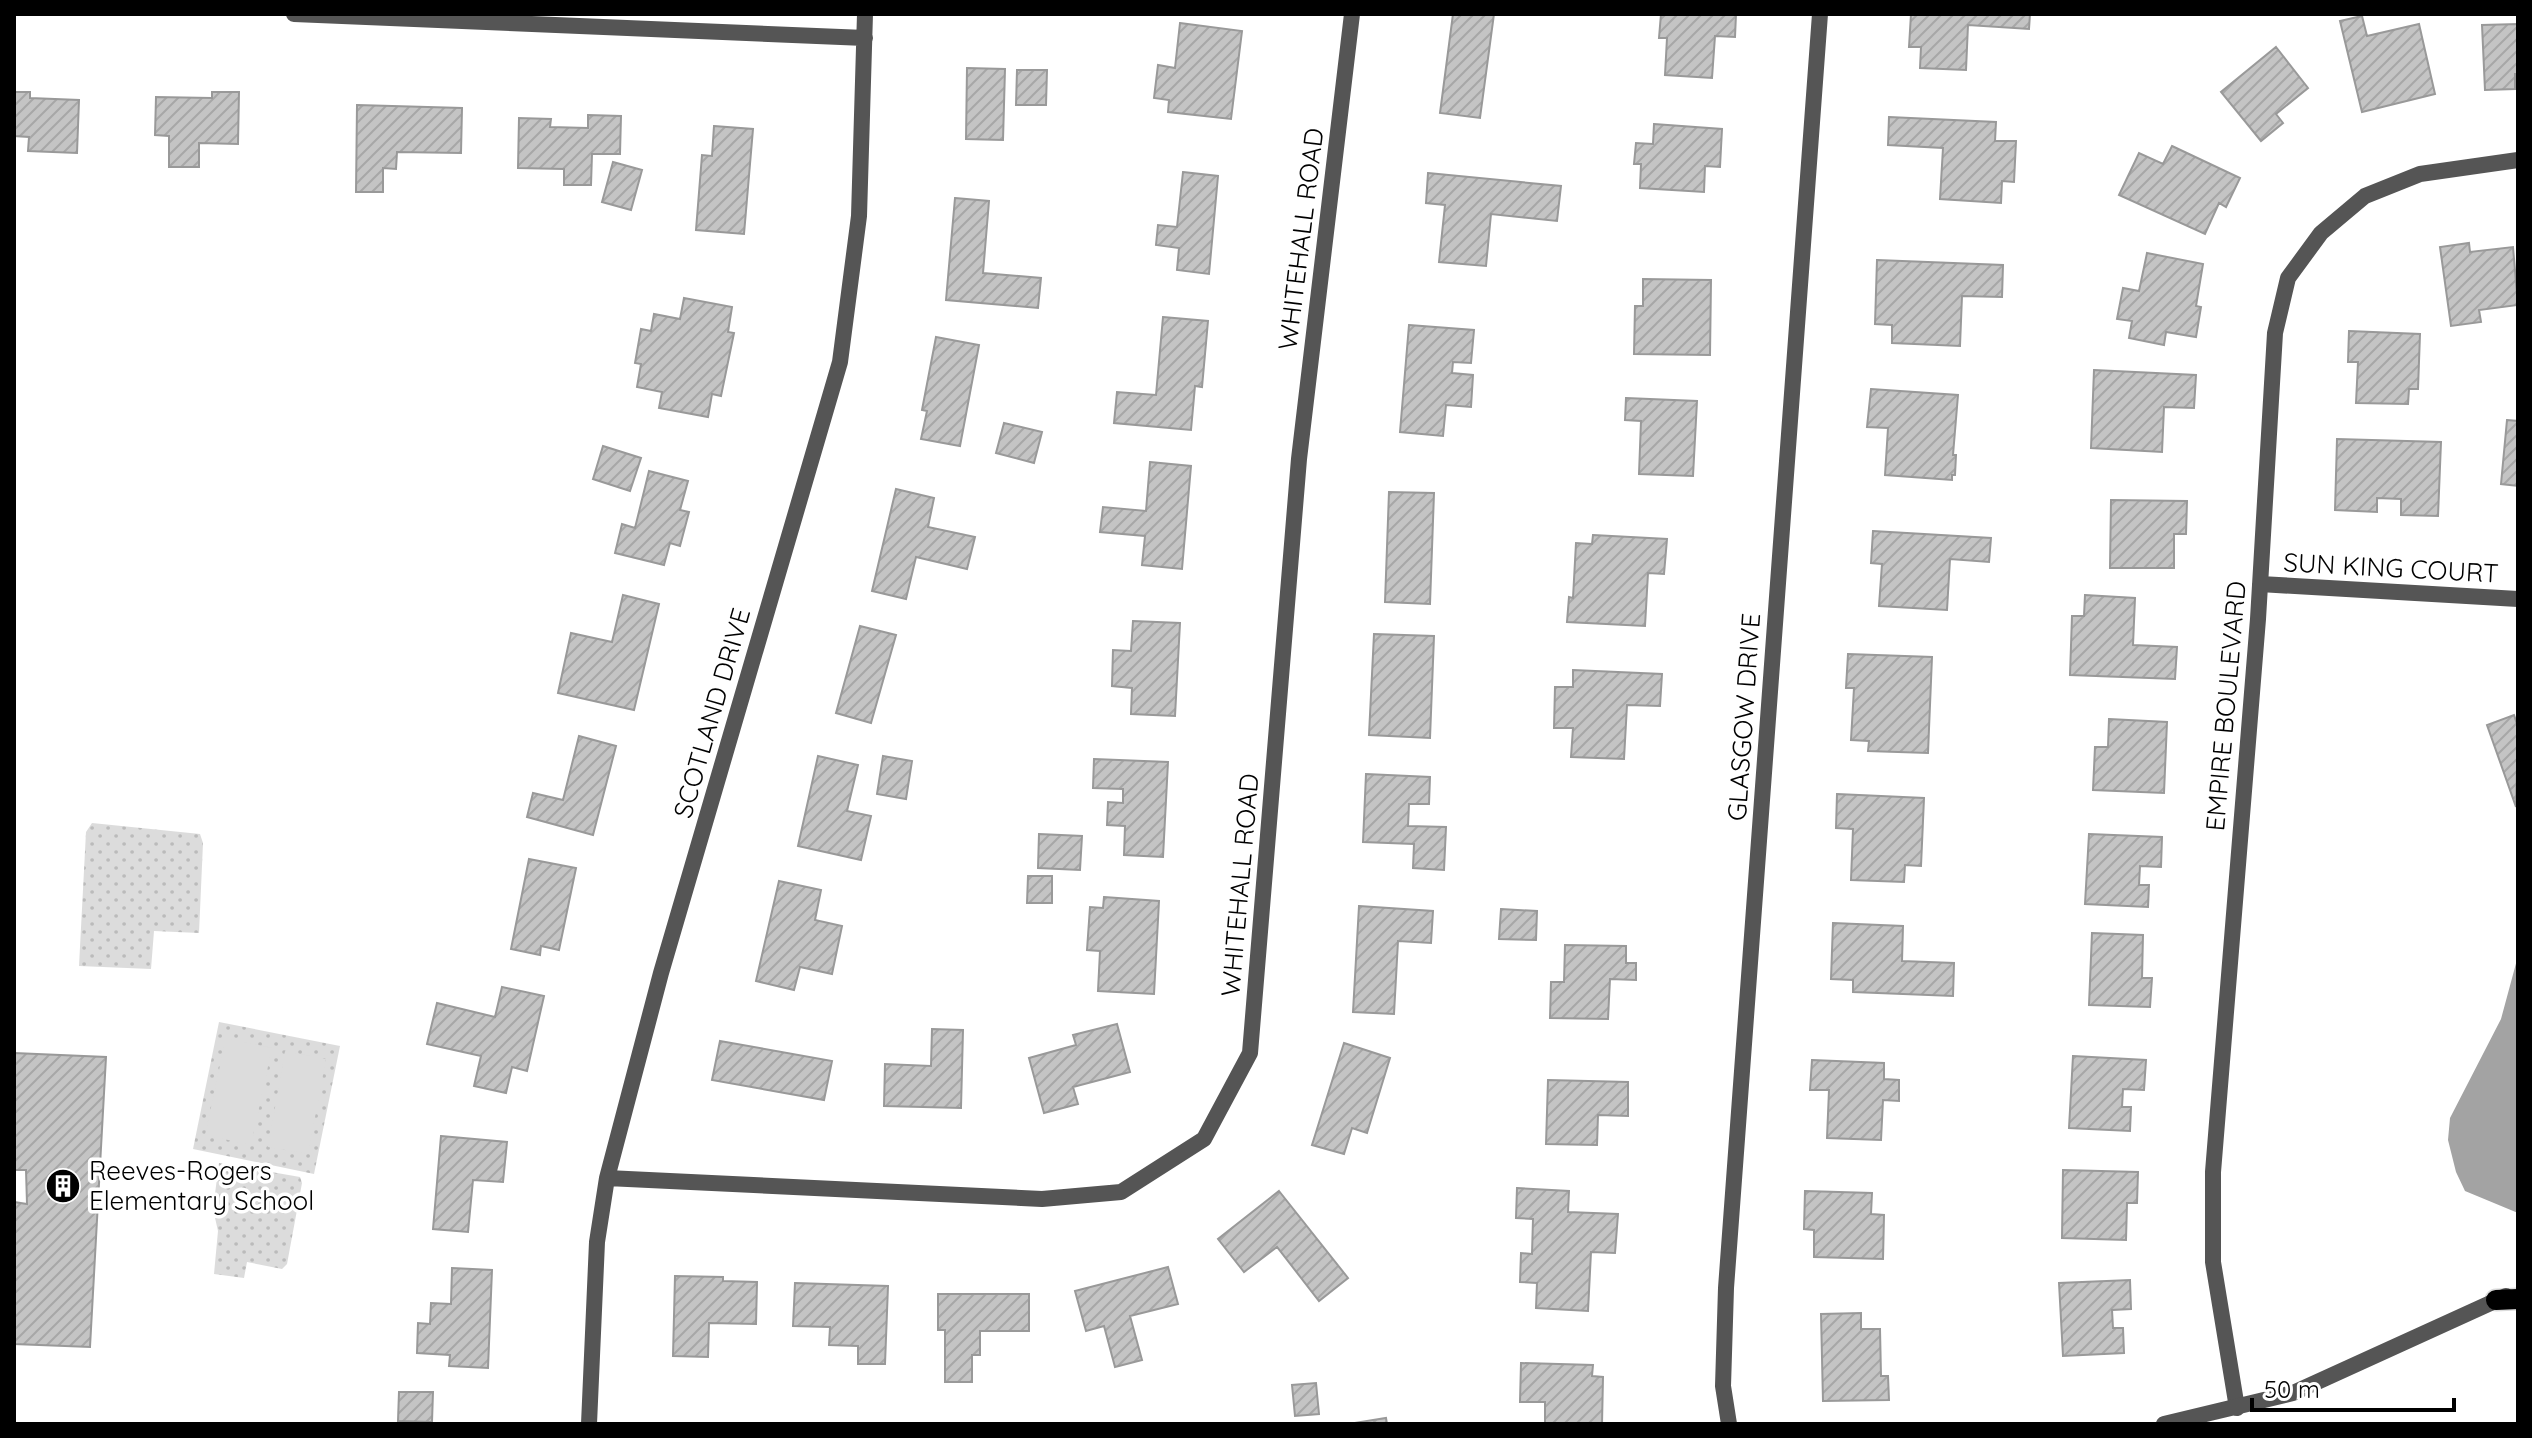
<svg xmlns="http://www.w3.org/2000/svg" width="2532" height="1438" viewBox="0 0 2532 1438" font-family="Quicksand,sans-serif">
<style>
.grass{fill:url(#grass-dots)}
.pitch{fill:#dcdcdc}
.water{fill:#a3a3a3}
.building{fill:url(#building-hatch);stroke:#999;stroke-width:2}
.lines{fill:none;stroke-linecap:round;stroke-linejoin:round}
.primary-casing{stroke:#dbdbdb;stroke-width:23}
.minor{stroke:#555;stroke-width:16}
.tertiary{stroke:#555;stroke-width:16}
.primary{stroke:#000;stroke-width:20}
.labels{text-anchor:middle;stroke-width:7;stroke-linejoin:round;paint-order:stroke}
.street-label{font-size:26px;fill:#000;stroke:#fff}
.poi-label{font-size:26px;fill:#000;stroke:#fff;text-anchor:start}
</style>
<defs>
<pattern id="grass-dots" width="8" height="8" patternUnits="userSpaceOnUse" patternTransform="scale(2)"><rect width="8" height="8" fill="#dcdcdc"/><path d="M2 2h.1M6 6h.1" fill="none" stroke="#bbb" stroke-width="1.8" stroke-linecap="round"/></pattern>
<pattern id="building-hatch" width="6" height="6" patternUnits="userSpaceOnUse" patternTransform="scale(2)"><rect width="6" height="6" fill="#c4c4c4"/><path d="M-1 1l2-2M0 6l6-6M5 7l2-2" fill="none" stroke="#a7a7a7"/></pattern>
</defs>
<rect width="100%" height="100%" fill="#fff"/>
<path class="grass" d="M 92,823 L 200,834 L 203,843 L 199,933 L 154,931 L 151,969 L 79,966 L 86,832 Z
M 219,1022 L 340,1046 L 314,1174 L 193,1149 Z
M 219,1163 L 300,1177 L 302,1183 L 287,1264 L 282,1269 L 247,1262 L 244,1278 L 214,1274 L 218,1231 L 213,1209 Z"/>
<path class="pitch" d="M 226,1038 L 272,1048 L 251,1145 L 205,1135 Z
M 285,1051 L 326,1059 L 308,1154 L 268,1147 Z"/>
<path class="water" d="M 2518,956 L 2518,1213 L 2465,1191 L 2456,1172 L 2448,1140 L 2450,1118 L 2501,1019 Z"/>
<path class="building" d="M 1453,14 L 1494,14 L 1480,118 L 1440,113 Z
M 1661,14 L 1736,14 L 1735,37 L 1715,36 L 1712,78 L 1665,75 L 1667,38 L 1659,38 Z
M 1911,14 L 2030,14 L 2029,29 L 1968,25 L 1966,70 L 1920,68 L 1921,47 L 1909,47 Z
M 2362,16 L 2367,36 L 2419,24 L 2435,94 L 2362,112 L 2340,21 Z
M 1180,23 L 1242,31 L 1231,119 L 1168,112 L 1169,100 L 1154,98 L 1158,65 L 1175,68 Z
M 2518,24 L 2518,74 L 2515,74 L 2515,89 L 2485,90 L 2482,25 Z
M 2276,47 L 2308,88 L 2276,114 L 2283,123 L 2261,141 L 2221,92 Z
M 967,68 L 1005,69 L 1003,140 L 966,139 Z
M 1017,70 L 1047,70 L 1046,105 L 1016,105 Z
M 14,92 L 30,92 L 30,98 L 79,100 L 77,153 L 28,151 L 29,137 L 14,136 Z
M 212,92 L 239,92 L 238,144 L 199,143 L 199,167 L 169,167 L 169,136 L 155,135 L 156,97 L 212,98 Z
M 357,105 L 462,108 L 461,153 L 397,152 L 396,169 L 383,168 L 383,192 L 356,192 Z
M 588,115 L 621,116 L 620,154 L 592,154 L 591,185 L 564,185 L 564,169 L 518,168 L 519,118 L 551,119 L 550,127 L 588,128 Z
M 1889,117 L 1996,122 L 1995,141 L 2016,141 L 2014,182 L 2002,181 L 2001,203 L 1940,199 L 1943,148 L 1888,145 Z
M 1654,124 L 1722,129 L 1720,167 L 1705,166 L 1704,192 L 1640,188 L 1641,164 L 1634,164 L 1636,143 L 1653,144 Z
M 714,126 L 753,129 L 744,234 L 696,230 L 702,155 L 712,156 Z
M 2172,146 L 2240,178 L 2226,207 L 2219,203 L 2205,234 L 2119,195 L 2139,153 L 2163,164 Z
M 613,162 L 642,170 L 631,210 L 602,202 Z
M 1183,172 L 1218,176 L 1209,274 L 1177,270 L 1179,248 L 1156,245 L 1158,225 L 1177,227 Z
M 1428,173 L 1561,186 L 1557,221 L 1491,214 L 1486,266 L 1439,262 L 1445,205 L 1426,203 Z
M 955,198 L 989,201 L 983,273 L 1041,278 L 1038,308 L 946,300 Z
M 2469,243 L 2470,252 L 2513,247 L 2518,305 L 2479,310 L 2481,322 L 2451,326 L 2440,247 Z
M 2147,253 L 2203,264 L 2196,306 L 2201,307 L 2196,337 L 2166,332 L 2164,345 L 2129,338 L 2132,321 L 2117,319 L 2123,288 L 2139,291 Z
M 1877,260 L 2003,265 L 2002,297 L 1962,296 L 1960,346 L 1892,343 L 1892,325 L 1875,324 Z
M 1643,279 L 1711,280 L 1710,355 L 1634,354 L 1635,306 L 1643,306 Z
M 684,298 L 732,307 L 728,332 L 734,333 L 721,396 L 712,394 L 708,417 L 659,408 L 662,392 L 637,387 L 641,364 L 635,363 L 641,329 L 651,331 L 654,314 L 680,319 Z
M 1163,317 L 1208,321 L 1202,387 L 1195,386 L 1191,430 L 1114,423 L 1117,392 L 1156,395 Z
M 1409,325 L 1474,330 L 1471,363 L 1453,362 L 1452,373 L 1473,375 L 1471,407 L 1446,405 L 1443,436 L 1400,432 Z
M 2349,331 L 2420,334 L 2418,389 L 2409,389 L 2408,404 L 2356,403 L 2358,362 L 2348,362 Z
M 936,337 L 979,345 L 960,446 L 921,439 L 927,411 L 922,410 Z
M 2094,370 L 2196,375 L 2194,408 L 2164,407 L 2162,452 L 2091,448 Z
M 1871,389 L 1958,395 L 1953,455 L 1956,455 L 1955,475 L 1952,475 L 1952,480 L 1885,475 L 1888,428 L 1867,427 Z
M 1626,398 L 1697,401 L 1693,476 L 1639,474 L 1641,421 L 1625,420 Z
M 2507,420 L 2518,421 L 2518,486 L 2501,484 Z
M 1004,423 L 1042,432 L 1034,463 L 996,453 Z
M 2337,439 L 2441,442 L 2438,516 L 2401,515 L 2401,499 L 2377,498 L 2377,512 L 2335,510 Z
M 603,446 L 641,458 L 630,491 L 593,479 Z
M 1150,462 L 1191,466 L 1182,569 L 1142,565 L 1145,536 L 1100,532 L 1103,507 L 1146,511 Z
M 649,471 L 688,481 L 680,510 L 689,512 L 680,546 L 670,543 L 664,565 L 615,553 L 622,524 L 635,528 Z
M 896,489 L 934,498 L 928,527 L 975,537 L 967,569 L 916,557 L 906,599 L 872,591 Z
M 1389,492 L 1434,493 L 1430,604 L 1385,602 Z
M 2111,500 L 2187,501 L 2186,534 L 2174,534 L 2174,568 L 2110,568 Z
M 1873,531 L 1991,538 L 1989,562 L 1950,559 L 1947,610 L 1879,606 L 1882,564 L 1871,563 Z
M 1593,535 L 1667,539 L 1664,574 L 1648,573 L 1645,626 L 1567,622 L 1569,597 L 1573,598 L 1576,543 L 1592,544 Z
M 623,595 L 659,604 L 634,710 L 558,693 L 571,633 L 612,642 Z
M 2085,595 L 2135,598 L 2133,645 L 2177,647 L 2175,679 L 2070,675 L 2072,616 L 2084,616 Z
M 1133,621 L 1180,623 L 1175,716 L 1131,714 L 1132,688 L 1112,686 L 1113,650 L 1131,651 Z
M 860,626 L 896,635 L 871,723 L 836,713 Z
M 1374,634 L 1434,636 L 1430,738 L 1369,735 Z
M 1848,654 L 1932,657 L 1928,753 L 1868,751 L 1869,741 L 1851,740 L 1854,688 L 1846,688 Z
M 1573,670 L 1662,674 L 1660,706 L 1627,705 L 1624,759 L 1571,757 L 1573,728 L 1554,728 L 1555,687 L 1573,687 Z
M 2514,715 L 2518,727 L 2516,807 L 2487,725 Z
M 2109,719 L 2167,722 L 2164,793 L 2093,790 L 2095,747 L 2108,747 Z
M 579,736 L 616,746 L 593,835 L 527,817 L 533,793 L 563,800 Z
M 818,756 L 858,765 L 847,811 L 871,816 L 861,860 L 798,846 Z
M 883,756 L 912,761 L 906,799 L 877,794 Z
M 1094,759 L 1168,762 L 1163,857 L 1124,855 L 1125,826 L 1107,825 L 1108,802 L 1123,803 L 1123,789 L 1093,788 Z
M 1366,774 L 1430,777 L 1429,804 L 1409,804 L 1408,826 L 1446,827 L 1444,870 L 1413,868 L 1414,844 L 1363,842 Z
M 1837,794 L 1924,798 L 1921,866 L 1905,865 L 1904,882 L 1851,880 L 1853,829 L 1836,828 Z
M 1039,834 L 1082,836 L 1080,870 L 1038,868 Z
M 2089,834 L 2162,837 L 2161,867 L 2140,866 L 2139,885 L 2149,885 L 2148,907 L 2085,904 Z
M 529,859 L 576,868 L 559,950 L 541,946 L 540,955 L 511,949 Z
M 1028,876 L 1052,876 L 1052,903 L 1027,903 Z
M 779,881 L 821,890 L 815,920 L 842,926 L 832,974 L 800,967 L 794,990 L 756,981 Z
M 1104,897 L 1159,901 L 1154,994 L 1098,991 L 1100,951 L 1087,950 L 1090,907 L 1103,908 Z
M 1359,906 L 1433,911 L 1431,943 L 1398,941 L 1394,1014 L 1353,1012 Z
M 1501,909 L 1537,911 L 1536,940 L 1499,939 Z
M 1833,923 L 1903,926 L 1902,961 L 1954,963 L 1953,996 L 1853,992 L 1853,980 L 1831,979 Z
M 2092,933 L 2143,935 L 2142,978 L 2152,978 L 2150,1007 L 2089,1005 Z
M 1565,945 L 1626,946 L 1626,963 L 1636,963 L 1636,980 L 1610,979 L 1608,1019 L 1550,1018 L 1551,982 L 1564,982 Z
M 502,987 L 544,996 L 527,1071 L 512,1067 L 506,1093 L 474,1086 L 481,1056 L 427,1044 L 437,1003 L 495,1017 Z
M 1117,1024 L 1130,1072 L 1073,1087 L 1078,1104 L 1044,1113 L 1029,1058 L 1076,1045 L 1073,1035 Z
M 932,1029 L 963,1030 L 961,1108 L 884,1106 L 885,1064 L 931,1066 Z
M 720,1041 L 832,1061 L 824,1100 L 712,1080 Z
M 1344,1043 L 1390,1058 L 1367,1133 L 1352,1128 L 1344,1154 L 1312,1145 Z
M 14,1053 L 106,1057 L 90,1347 L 14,1344 L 14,1202 L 27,1204 L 26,1170 L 14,1170 Z
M 2073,1056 L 2146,1060 L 2144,1090 L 2123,1089 L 2122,1107 L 2131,1107 L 2130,1131 L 2069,1128 Z
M 1812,1060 L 1884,1063 L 1884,1079 L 1899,1080 L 1899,1101 L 1883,1100 L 1881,1140 L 1827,1138 L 1829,1090 L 1810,1090 Z
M 1548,1080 L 1628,1082 L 1628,1116 L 1598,1115 L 1597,1145 L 1546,1144 Z
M 441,1136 L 507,1142 L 503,1182 L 473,1180 L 468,1232 L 433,1229 Z
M 2063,1170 L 2138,1172 L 2137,1203 L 2127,1203 L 2126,1240 L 2062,1238 Z
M 1517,1188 L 1569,1191 L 1568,1212 L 1618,1214 L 1615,1253 L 1591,1252 L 1588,1311 L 1536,1308 L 1537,1283 L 1520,1282 L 1521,1253 L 1532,1254 L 1533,1219 L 1516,1218 Z
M 1279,1191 L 1348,1278 L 1319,1301 L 1277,1247 L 1244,1272 L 1218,1239 Z
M 1805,1191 L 1872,1193 L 1871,1214 L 1884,1215 L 1883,1259 L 1814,1257 L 1814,1230 L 1804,1229 Z
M 1168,1267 L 1178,1304 L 1130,1316 L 1142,1360 L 1115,1367 L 1104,1326 L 1086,1331 L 1075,1291 Z
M 452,1268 L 492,1270 L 488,1368 L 449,1366 L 450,1355 L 417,1353 L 418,1323 L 430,1324 L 431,1303 L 451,1304 Z
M 675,1276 L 723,1277 L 723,1281 L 757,1282 L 756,1324 L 709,1323 L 708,1357 L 673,1356 Z
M 2130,1280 L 2131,1309 L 2112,1310 L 2113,1328 L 2123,1328 L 2124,1353 L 2063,1356 L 2059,1283 Z
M 795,1283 L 888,1286 L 885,1364 L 858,1364 L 858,1346 L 829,1345 L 830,1327 L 793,1326 Z
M 938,1294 L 1029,1294 L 1029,1331 L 980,1331 L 980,1355 L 972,1355 L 972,1382 L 945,1382 L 945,1330 L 938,1330 Z
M 1861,1313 L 1861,1329 L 1880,1329 L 1881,1376 L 1888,1376 L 1889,1400 L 1823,1401 L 1821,1314 Z
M 1521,1363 L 1593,1365 L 1592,1376 L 1603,1377 L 1602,1424 L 1545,1424 L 1545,1402 L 1520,1402 Z
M 1316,1383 L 1319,1414 L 1295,1416 L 1292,1385 Z
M 399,1392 L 433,1392 L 432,1422 L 398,1421 Z
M 1386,1418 L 1387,1424 L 1354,1424 L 1354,1423 Z"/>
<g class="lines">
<g class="primary-casing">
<path id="primary" d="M 2496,1300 L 2518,1299"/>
</g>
<path class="minor" d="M 294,14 L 865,38
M 2260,584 L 2518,599
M 607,1178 L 1042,1199 L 1121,1192 L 1204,1139 L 1250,1053 L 1299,459 L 1352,14
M 2237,1408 L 2213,1262 L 2213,1172 L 2258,619 L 2275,333 L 2288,278 L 2321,233 L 2365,196 L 2420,174 L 2518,160
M 589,1424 L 597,1242 L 607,1178 L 661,973 L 840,362 L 859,216 L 865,14
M 1729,1424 L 1723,1386 L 1726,1288 L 1820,14"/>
<path class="tertiary" d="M 2164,1424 L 2293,1393 L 2506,1296"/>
<use href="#primary" class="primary"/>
</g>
<defs>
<g id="building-disc" transform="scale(1.8)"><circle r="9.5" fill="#000" stroke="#fff"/><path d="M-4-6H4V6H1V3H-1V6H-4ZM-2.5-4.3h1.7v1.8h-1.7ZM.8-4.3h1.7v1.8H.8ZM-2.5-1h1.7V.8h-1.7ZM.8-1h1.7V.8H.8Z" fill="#fff"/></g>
</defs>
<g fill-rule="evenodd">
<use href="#building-disc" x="63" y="1186"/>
</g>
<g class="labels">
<g class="street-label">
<text transform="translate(1301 239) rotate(-83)" y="9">WHITEHALL ROAD</text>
<text transform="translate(2391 568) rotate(3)" y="9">SUN KING COURT</text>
<text transform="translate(2226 706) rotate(-85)" y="9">EMPIRE BOULEVARD</text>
<text transform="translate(712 713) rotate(-74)" y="9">SCOTLAND DRIVE</text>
<text transform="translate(1744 717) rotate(-86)" y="9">GLASGOW DRIVE</text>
<text transform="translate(1240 885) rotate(-85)" y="9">WHITEHALL ROAD</text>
</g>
<g class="poi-label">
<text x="89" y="1180">Reeves-Rogers<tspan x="89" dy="30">Elementary School</tspan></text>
</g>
</g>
<rect width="2532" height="1438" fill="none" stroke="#000000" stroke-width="32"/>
<path d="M2252 1398v12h202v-12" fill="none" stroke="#000000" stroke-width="4"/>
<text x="2264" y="1398" font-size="24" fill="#000000" stroke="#ffffff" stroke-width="6" paint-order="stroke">50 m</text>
</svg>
